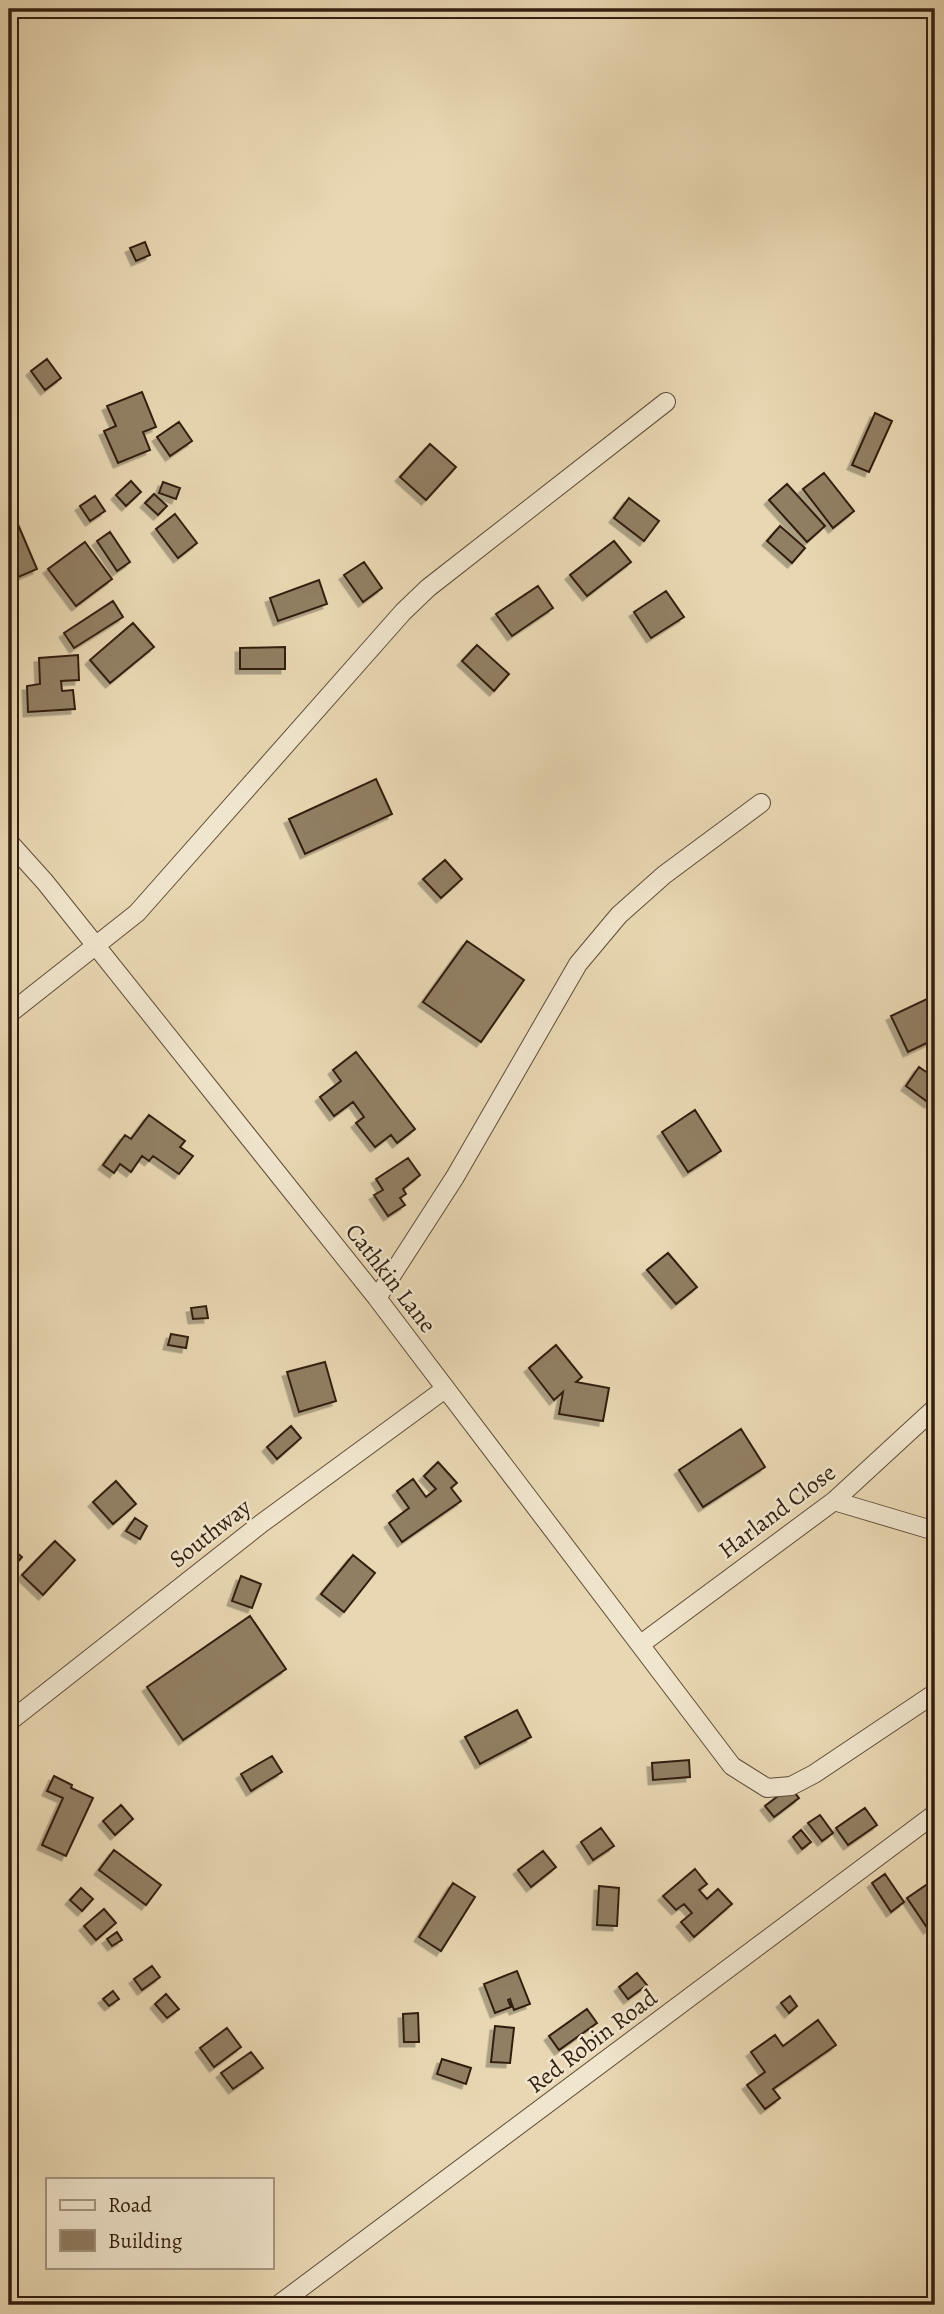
<svg xmlns="http://www.w3.org/2000/svg" width="944" height="2314" viewBox="0 0 944 2314" font-family="Alegreya,serif">
<style>
.building{fill:#917f64;stroke:#331f10;stroke-width:2;filter:url(#shadow)}
.lines{fill:none;stroke-linecap:round;stroke-linejoin:round}
.minor-casing{stroke:#604d38;stroke-width:20}
.minor{stroke:#f0e5cd;stroke-width:18}
.labels{text-anchor:middle;stroke-width:5;stroke-linejoin:round;paint-order:stroke}
.street-label{font-size:24px;fill:#331f10;stroke:#f0e5cd}
</style>
<defs>
<filter id="shadow"><feDropShadow dx="-4.5" dy="4.5" stdDeviation="0" flood-color="#0004"/></filter>
</defs>
<rect width="100%" height="100%" fill="#e8d7b2"/>
<filter id="stains"><feTurbulence type="fractalNoise" baseFrequency=".00286" numOctaves="4"/><feColorMatrix values="0 0 0 0 .2 0 0 0 0 .09 0 0 0 0 .02 0 0 0 .5 -.17"/></filter>
<radialGradient id="worn" r=".72"><stop offset=".6" stop-color="#630" stop-opacity="0"/><stop offset="1" stop-color="#630" stop-opacity=".3"/></radialGradient>
<path class="building" d="M 145,242 L 150,255 L 136,261 L 130,248 Z
M 47,359 L 61,378 L 45,390 L 31,371 Z
M 142,392 L 156,427 L 143,432 L 150,450 L 118,463 L 104,431 L 116,426 L 107,406 Z
M 875,413 L 892,421 L 869,472 L 852,465 Z
M 179,422 L 192,441 L 170,456 L 157,437 Z
M 430,444 L 456,467 L 426,500 L 400,477 Z
M 824,473 L 854,511 L 833,528 L 803,489 Z
M 131,481 L 141,492 L 126,506 L 116,495 Z
M 163,482 L 180,488 L 176,499 L 159,493 Z
M 787,484 L 825,526 L 807,542 L 769,500 Z
M 154,494 L 167,506 L 158,515 L 145,503 Z
M 95,496 L 105,511 L 90,521 L 80,506 Z
M 629,498 L 659,521 L 644,541 L 614,518 Z
M 175,514 L 197,543 L 178,558 L 156,529 Z
M 14,515 L 37,569 L 16,578 L 9,560 L 9,517 Z
M 780,526 L 805,548 L 792,563 L 767,541 Z
M 110,532 L 130,562 L 117,571 L 97,541 Z
M 614,541 L 631,562 L 587,596 L 570,575 Z
M 85,542 L 112,579 L 76,606 L 48,569 Z
M 364,562 L 382,588 L 363,602 L 344,575 Z
M 319,580 L 327,604 L 278,621 L 270,598 Z
M 538,586 L 553,608 L 512,636 L 496,614 Z
M 666,591 L 684,617 L 651,638 L 634,612 Z
M 113,601 L 123,617 L 74,648 L 64,633 Z
M 133,623 L 154,647 L 110,683 L 90,660 Z
M 477,645 L 509,674 L 494,691 L 462,661 Z
M 285,647 L 285,669 L 240,669 L 240,648 Z
M 78,655 L 79,680 L 61,681 L 62,691 L 73,690 L 75,709 L 28,712 L 27,686 L 40,684 L 39,658 Z
M 376,779 L 392,814 L 305,854 L 289,819 Z
M 445,860 L 462,879 L 441,898 L 423,879 Z
M 467,941 L 524,980 L 481,1042 L 423,1002 Z
M 931,997 L 935,1007 L 935,1039 L 908,1052 L 891,1016 Z
M 356,1052 L 415,1129 L 397,1143 L 391,1135 L 375,1147 L 356,1123 L 364,1117 L 353,1102 L 334,1116 L 320,1097 L 341,1081 L 333,1070 Z
M 919,1067 L 935,1078 L 935,1094 L 929,1103 L 906,1086 Z
M 695,1110 L 721,1151 L 688,1172 L 662,1132 Z
M 149,1115 L 185,1141 L 180,1147 L 193,1156 L 179,1174 L 153,1156 L 149,1161 L 142,1156 L 131,1172 L 120,1164 L 114,1173 L 103,1165 L 125,1135 L 131,1139 Z
M 408,1158 L 420,1175 L 403,1189 L 406,1194 L 400,1198 L 405,1205 L 388,1216 L 374,1195 L 383,1190 L 376,1179 Z
M 668,1253 L 697,1287 L 676,1304 L 647,1270 Z
M 206,1306 L 208,1318 L 193,1319 L 191,1308 Z
M 171,1334 L 188,1337 L 186,1348 L 168,1345 Z
M 556,1345 L 582,1377 L 576,1382 L 609,1388 L 603,1421 L 559,1414 L 563,1392 L 554,1400 L 529,1368 Z
M 325,1362 L 336,1401 L 299,1412 L 287,1372 Z
M 291,1426 L 301,1438 L 277,1459 L 267,1447 Z
M 741,1429 L 765,1467 L 703,1507 L 679,1470 Z
M 438,1462 L 457,1483 L 451,1488 L 461,1501 L 402,1542 L 389,1523 L 409,1508 L 397,1491 L 413,1479 L 426,1497 L 436,1489 L 424,1476 Z
M 116,1481 L 136,1504 L 113,1524 L 93,1502 Z
M 135,1518 L 147,1526 L 140,1539 L 126,1531 Z
M 55,1541 L 75,1560 L 43,1595 L 22,1575 Z
M 9,1546 L 22,1557 L 9,1572 Z
M 353,1555 L 375,1573 L 344,1612 L 321,1594 Z
M 241,1576 L 261,1584 L 252,1608 L 232,1601 Z
M 250,1616 L 286,1669 L 183,1740 L 147,1687 Z
M 517,1710 L 531,1737 L 480,1764 L 465,1737 Z
M 272,1756 L 282,1772 L 251,1791 L 241,1774 Z
M 689,1760 L 690,1777 L 653,1780 L 652,1763 Z
M 54,1776 L 72,1785 L 71,1788 L 93,1798 L 66,1856 L 42,1845 L 63,1798 L 47,1791 Z
M 790,1787 L 799,1798 L 774,1817 L 765,1806 Z
M 121,1805 L 133,1819 L 115,1835 L 103,1821 Z
M 865,1808 L 877,1825 L 848,1845 L 836,1828 Z
M 820,1815 L 833,1833 L 822,1841 L 808,1823 Z
M 601,1828 L 614,1846 L 593,1860 L 581,1842 Z
M 801,1830 L 811,1842 L 802,1849 L 793,1837 Z
M 114,1850 L 161,1885 L 146,1905 L 99,1870 Z
M 543,1851 L 556,1867 L 531,1887 L 518,1870 Z
M 695,1869 L 707,1884 L 699,1890 L 707,1899 L 718,1889 L 732,1904 L 694,1937 L 681,1922 L 692,1913 L 684,1904 L 676,1910 L 663,1896 Z
M 885,1874 L 904,1902 L 891,1912 L 872,1883 Z
M 935,1879 L 935,1924 L 928,1929 L 907,1898 Z
M 453,1883 L 475,1897 L 441,1951 L 419,1937 Z
M 599,1886 L 619,1888 L 617,1926 L 597,1925 Z
M 81,1888 L 93,1899 L 82,1911 L 70,1900 Z
M 104,1909 L 116,1923 L 96,1940 L 84,1926 Z
M 117,1932 L 122,1940 L 112,1946 L 107,1939 Z
M 152,1966 L 160,1977 L 142,1990 L 134,1979 Z
M 517,1971 L 530,2004 L 514,2010 L 510,1999 L 508,2000 L 511,2007 L 495,2013 L 484,1984 Z
M 637,1973 L 647,1985 L 628,1999 L 619,1987 Z
M 113,1991 L 119,1999 L 109,2006 L 103,1999 Z
M 166,1994 L 179,2009 L 167,2018 L 155,2004 Z
M 790,1996 L 797,2006 L 789,2013 L 781,2003 Z
M 587,2009 L 597,2023 L 559,2050 L 549,2036 Z
M 418,2013 L 419,2042 L 404,2042 L 403,2014 Z
M 818,2020 L 836,2045 L 773,2089 L 780,2098 L 765,2109 L 747,2085 L 765,2072 L 751,2052 L 775,2035 L 783,2046 Z
M 495,2026 L 514,2028 L 510,2063 L 491,2062 Z
M 227,2028 L 241,2047 L 214,2067 L 200,2048 Z
M 251,2052 L 263,2068 L 233,2089 L 221,2073 Z
M 442,2059 L 471,2068 L 466,2084 L 437,2074 Z"/>
<g class="lines">
<g class="minor-casing">
<path id="minor" d="M 9,842 L 45,882 L 377,1298 L 732,1766 L 767,1788 L 791,1786 L 814,1774 L 935,1693
M 9,1014 L 137,913 L 403,612 L 428,588 L 666,402
M 377,1298 L 455,1177 L 578,964 L 619,915 L 664,875 L 761,803
M 834,1501 L 935,1531
M 641,1644 L 834,1501 L 935,1408
M 9,1722 L 262,1523 L 445,1389
M 278,2305 L 935,1814"/>
</g>
<use href="#minor" class="minor"/>
</g>
<g class="labels">
<g class="street-label">
<text transform="translate(391 1278) rotate(52)" y="8">Cathkin Lane</text>
<text transform="translate(777 1511) rotate(-37)" y="8">Harland Close</text>
<text transform="translate(210 1533) rotate(-38)" y="8">Southway</text>
<text transform="translate(592 2041) rotate(-37)" y="8">Red Robin Road</text>
</g>
</g>
<rect width="944" height="2314" fill="none" stroke="#e8d7b2" stroke-width="35"/>
<rect x="10" y="10" width="923" height="2293" fill="none" stroke="#331f10" stroke-width="3.5"/>
<rect x="18" y="18" width="909" height="2279" fill="none" stroke="#331f10" stroke-width="2"/>
<rect x="46" y="2178" width="228" height="91" fill="#f0e5cd" stroke="#a49681" stroke-width="2"/>
<rect x="60" y="2200" width="35" height="10" fill="#f0e5cd" stroke="#a49681" stroke-width="2"/>
<text x="108" y="2212" font-size="21" fill="#331f10">Road</text>
<rect x="60" y="2230" width="35" height="21" fill="#917f64" stroke="#a49681" stroke-width="2"/>
<text x="108" y="2248" font-size="21" fill="#331f10">Building</text>
<rect width="100%" height="100%" filter="url(#stains)"/>
<rect width="100%" height="100%" fill="url(#worn)"/>
</svg>
